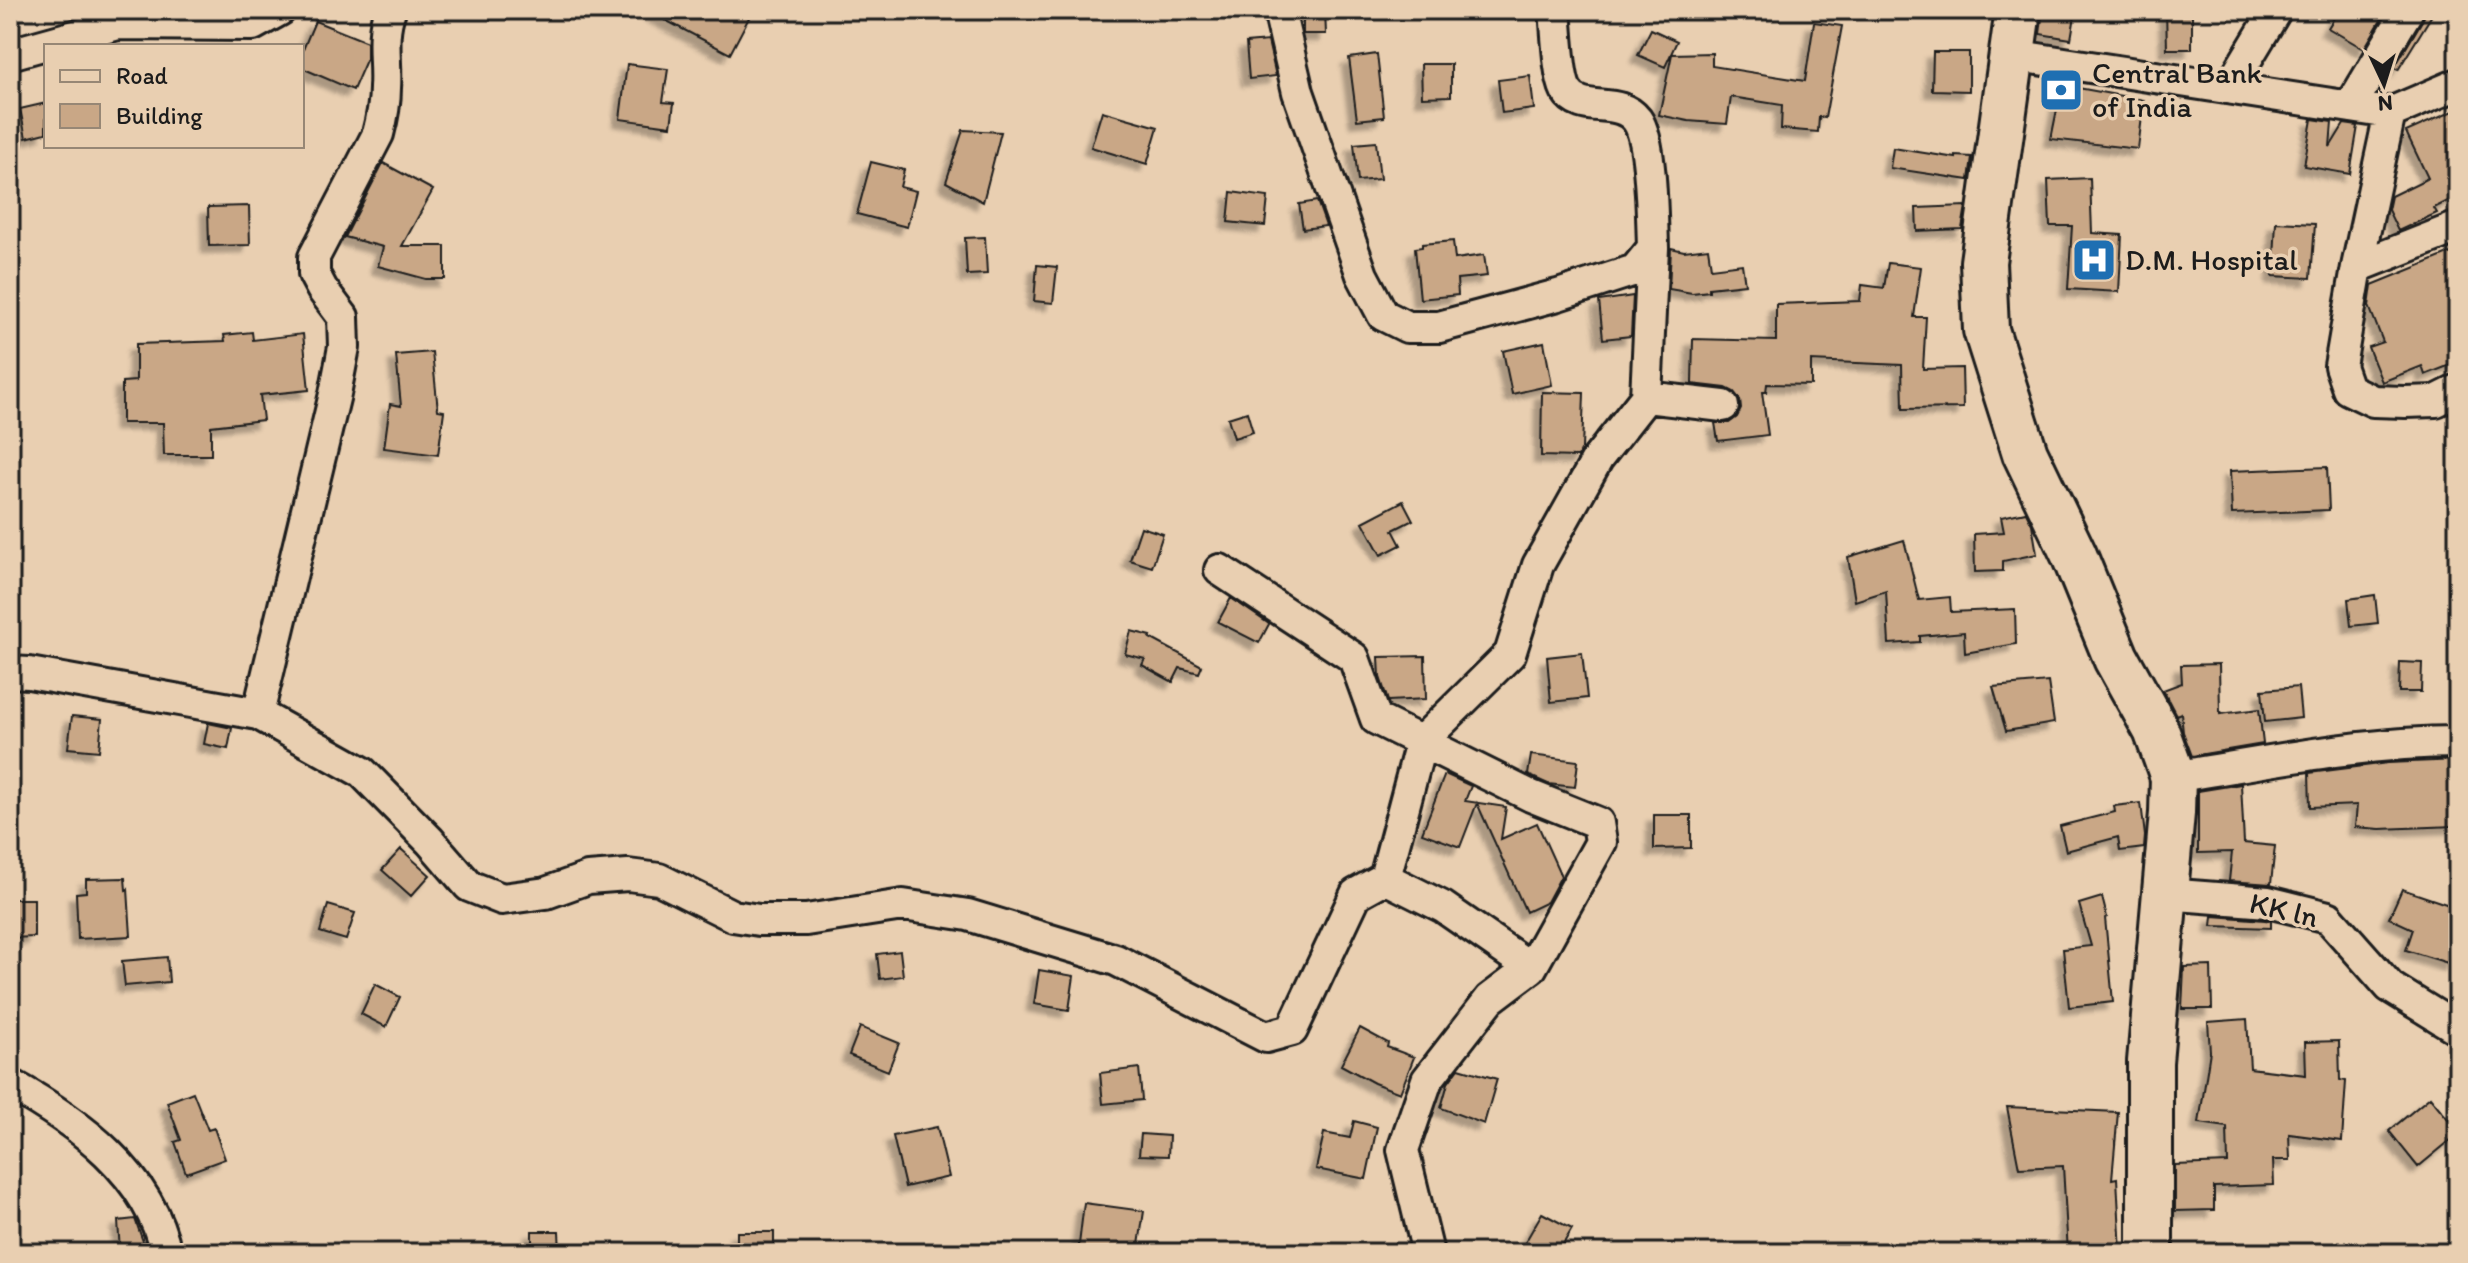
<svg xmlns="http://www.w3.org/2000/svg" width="2468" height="1263" viewBox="0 0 2468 1263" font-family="Itim,sans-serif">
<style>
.building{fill:#c9a786;stroke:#1c1c1c;stroke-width:2;filter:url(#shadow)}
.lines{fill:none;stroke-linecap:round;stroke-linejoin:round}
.minor-casing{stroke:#1c1c1c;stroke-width:36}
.secondary-casing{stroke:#1c1c1c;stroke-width:50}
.minor{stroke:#e9cfb1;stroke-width:30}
.secondary{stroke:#e9cfb1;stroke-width:44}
.labels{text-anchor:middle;stroke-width:7;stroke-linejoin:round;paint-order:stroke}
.poi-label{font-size:30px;fill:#1c1c1c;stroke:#e9cfb1;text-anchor:start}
.street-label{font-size:30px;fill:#1c1c1c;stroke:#e9cfb1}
</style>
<defs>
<filter id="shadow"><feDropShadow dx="-7" dy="7" stdDeviation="2" flood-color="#0004"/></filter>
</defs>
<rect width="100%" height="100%" fill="#e9cfb1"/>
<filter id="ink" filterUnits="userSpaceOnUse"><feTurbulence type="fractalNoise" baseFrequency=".0125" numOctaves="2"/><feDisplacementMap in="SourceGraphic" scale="16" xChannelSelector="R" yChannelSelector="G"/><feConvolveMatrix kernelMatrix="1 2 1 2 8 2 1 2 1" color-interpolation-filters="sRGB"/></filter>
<g filter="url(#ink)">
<path class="building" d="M 646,10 L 753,10 L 730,54 Z
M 1303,10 L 1325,10 L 1326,34 L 1303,34 Z
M 2043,10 L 2076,10 L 2071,39 L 2040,34 Z
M 2166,10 L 2192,10 L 2192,49 L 2167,49 Z
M 2339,10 L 2387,10 L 2364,49 L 2328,28 Z
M 2426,10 L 2435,10 L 2398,70 L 2394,68 L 2423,19 Z
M 315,21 L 367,42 L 367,58 L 353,90 L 302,68 L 302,52 Z
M 1814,22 L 1842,26 L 1825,118 L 1819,117 L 1818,132 L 1781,129 L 1782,105 L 1731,97 L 1727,124 L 1688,121 L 1659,115 L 1672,54 L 1712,53 L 1712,66 L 1805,81 Z
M 1651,29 L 1677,41 L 1665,67 L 1638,55 Z
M 1268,41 L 1276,76 L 1249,79 L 1246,43 Z
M 1933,52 L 1969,52 L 1969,91 L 1932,90 Z
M 1377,54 L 1384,117 L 1357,120 L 1349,58 Z
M 627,64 L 668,69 L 663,102 L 674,103 L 671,126 L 620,119 Z
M 1421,64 L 1451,64 L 1451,96 L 1422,97 Z
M 1530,76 L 1534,109 L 1502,113 L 1498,80 Z
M 2062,85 L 2144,100 L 2138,149 L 2051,139 Z
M 46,103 L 46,133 L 26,138 L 20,109 Z
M 2458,109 L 2458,196 L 2434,208 L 2437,213 L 2398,231 L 2388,210 L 2391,196 L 2428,178 L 2406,132 Z
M 1102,111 L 1158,127 L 1147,164 L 1091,147 Z
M 2312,119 L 2332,122 L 2330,147 L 2344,124 L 2358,126 L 2350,174 L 2304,166 Z
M 963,130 L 1001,132 L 983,202 L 946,182 Z
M 1376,142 L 1380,179 L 1358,181 L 1354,144 Z
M 1893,148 L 1956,158 L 1956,156 L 1972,157 L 1969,180 L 1890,168 Z
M 871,162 L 904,170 L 900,187 L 916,191 L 907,227 L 857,214 Z
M 383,163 L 433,190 L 402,246 L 445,246 L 445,279 L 426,279 L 378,266 L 383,247 L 345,237 Z
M 2090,178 L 2092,233 L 2122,235 L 2119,292 L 2068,289 L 2072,226 L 2050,226 L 2048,180 Z
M 1231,192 L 1268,197 L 1265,226 L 1228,222 Z
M 1317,201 L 1326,226 L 1303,229 L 1299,204 Z
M 249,206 L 250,245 L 209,246 L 208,207 Z
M 1966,206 L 1962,229 L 1917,231 L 1916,208 Z
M 2276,222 L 2315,224 L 2311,278 L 2273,276 Z
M 985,237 L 987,274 L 967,275 L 965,238 Z
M 1453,241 L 1455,259 L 1484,255 L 1487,276 L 1457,279 L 1458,295 L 1420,299 L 1415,248 L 1422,247 L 1422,244 Z
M 1671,248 L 1684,251 L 1708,248 L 1711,268 L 1742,264 L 1745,284 L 1709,288 L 1709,291 L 1692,293 L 1669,289 Z
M 2458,250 L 2458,362 L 2425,375 L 2422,366 L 2382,382 L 2368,347 L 2383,342 L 2369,306 L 2372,285 Z
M 1888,263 L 1921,267 L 1914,317 L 1926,317 L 1923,369 L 1962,368 L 1963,408 L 1903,409 L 1902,365 L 1811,361 L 1811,385 L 1767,384 L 1766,392 L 1762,392 L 1768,435 L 1718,441 L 1715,423 L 1729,423 L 1737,417 L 1741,409 L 1740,400 L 1734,392 L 1726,388 L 1692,384 L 1693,339 L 1776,341 L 1776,304 L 1860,301 L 1862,285 L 1884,288 Z
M 1037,265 L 1057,267 L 1053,303 L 1034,301 Z
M 1633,296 L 1631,336 L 1603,339 L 1599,301 Z
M 252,332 L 253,340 L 303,334 L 309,390 L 260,395 L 263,420 L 211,426 L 211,455 L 164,455 L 163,423 L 122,423 L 122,382 L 136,381 L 136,344 L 225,341 L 224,335 Z
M 1544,342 L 1552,385 L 1512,394 L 1503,351 Z
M 432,352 L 438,410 L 444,411 L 438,455 L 384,448 L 390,404 L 401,406 L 396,355 Z
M 1542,392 L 1584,393 L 1582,449 L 1578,457 L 1541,456 Z
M 1247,412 L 1253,432 L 1234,438 L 1228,418 Z
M 2327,467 L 2329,510 L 2232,514 L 2230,471 Z
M 1403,501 L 1413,520 L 1393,530 L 1401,545 L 1381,555 L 1363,522 Z
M 2026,512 L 2032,524 L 2037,554 L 2003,561 L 2003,571 L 1975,572 L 1974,534 L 2004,532 L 2001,517 Z
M 1141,527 L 1163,534 L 1152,567 L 1130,560 Z
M 1904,540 L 1919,600 L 1950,597 L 1951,612 L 2015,609 L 2016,644 L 1965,653 L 1964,632 L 1920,636 L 1920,642 L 1889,644 L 1886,591 L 1855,601 L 1848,557 Z
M 2375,595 L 2378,623 L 2351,626 L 2348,599 Z
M 1231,598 L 1269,624 L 1259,643 L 1218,622 Z
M 1131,631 L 1151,636 L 1150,638 L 1202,666 L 1199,673 L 1180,668 L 1173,682 L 1142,665 L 1145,659 L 1125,654 Z
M 1582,653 L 1587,698 L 1551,702 L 1547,657 Z
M 1425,656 L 1426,699 L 1388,701 L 1380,677 L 1379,657 Z
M 2400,662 L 2422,663 L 2421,692 L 2399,692 Z
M 2219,664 L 2220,714 L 2259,709 L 2263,744 L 2192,756 L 2183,732 L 2181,713 L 2176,715 L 2163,690 L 2182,683 L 2181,665 Z
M 2048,682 L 2054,723 L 2006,731 L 1993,687 Z
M 2298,687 L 2301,718 L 2265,722 L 2262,690 Z
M 72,716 L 102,719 L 99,751 L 68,748 Z
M 208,723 L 232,728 L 228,749 L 204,744 Z
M 1531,755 L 1578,761 L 1575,787 L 1548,784 L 1528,775 Z
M 2458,760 L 2458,779 L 2454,779 L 2455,826 L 2380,829 L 2355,827 L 2357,805 L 2310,807 L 2309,773 L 2388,763 Z
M 1445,774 L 1471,786 L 1465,801 L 1506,807 L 1501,839 L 1537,823 L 1561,876 L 1547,902 L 1526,912 L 1477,803 L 1460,847 L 1422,833 Z
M 2241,784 L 2244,843 L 2275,846 L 2271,884 L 2229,881 L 2232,852 L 2198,853 L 2198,791 Z
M 2141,803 L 2145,836 L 2144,848 L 2120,851 L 2118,837 L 2066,851 L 2060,826 L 2115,812 L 2114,806 Z
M 1654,815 L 1691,815 L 1691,848 L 1654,849 Z
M 401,849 L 430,875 L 411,896 L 382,870 Z
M 125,878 L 126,890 L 128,889 L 131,936 L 78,939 L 76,893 L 86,892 L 86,879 Z
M 2402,889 L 2458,908 L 2458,942 L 2451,964 L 2406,950 L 2413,929 L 2389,918 Z
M 2102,897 L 2107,917 L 2105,918 L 2113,1002 L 2069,1007 L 2063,949 L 2091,946 L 2079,904 Z
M 10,899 L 34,899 L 34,937 L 10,938 Z
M 328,905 L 355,913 L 346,940 L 320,932 Z
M 2213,916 L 2265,920 L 2271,921 L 2271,928 L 2212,926 Z
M 900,951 L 903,976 L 880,979 L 877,954 Z
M 167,957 L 169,982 L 125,986 L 122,961 Z
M 2211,966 L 2212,1009 L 2182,1009 L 2184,967 Z
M 1039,970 L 1074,976 L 1069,1010 L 1034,1004 Z
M 375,984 L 400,997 L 386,1027 L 361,1014 Z
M 2247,1019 L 2250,1068 L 2306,1075 L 2305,1042 L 2339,1041 L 2340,1080 L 2346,1081 L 2342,1141 L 2289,1134 L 2290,1160 L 2273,1160 L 2274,1185 L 2214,1187 L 2214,1210 L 2175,1211 L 2175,1165 L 2228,1163 L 2227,1127 L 2199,1123 L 2210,1051 L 2208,1022 Z
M 860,1027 L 899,1043 L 888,1071 L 849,1055 Z
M 1360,1028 L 1388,1043 L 1387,1047 L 1414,1057 L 1400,1093 L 1374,1083 L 1341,1065 Z
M 1139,1068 L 1142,1100 L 1103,1104 L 1100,1073 Z
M 1459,1068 L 1497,1079 L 1484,1124 L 1441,1108 L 1448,1083 Z
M 193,1092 L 208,1130 L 214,1128 L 225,1159 L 186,1173 L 175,1142 L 181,1140 L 167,1102 Z
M 2430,1097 L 2458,1131 L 2458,1134 L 2418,1167 L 2389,1131 Z
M 2007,1107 L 2118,1112 L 2112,1179 L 2117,1178 L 2121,1253 L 2068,1253 L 2063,1166 L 2019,1168 Z
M 1354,1121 L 1377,1127 L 1366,1179 L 1316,1169 L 1324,1133 L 1350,1138 Z
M 937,1127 L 949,1177 L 905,1187 L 893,1136 Z
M 1141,1134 L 1169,1136 L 1168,1156 L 1139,1155 Z
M 1084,1203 L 1144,1211 L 1138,1252 L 1113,1249 L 1112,1253 L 1078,1253 Z
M 1542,1213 L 1572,1229 L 1558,1253 L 1519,1253 Z
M 135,1219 L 146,1250 L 120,1252 L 118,1221 Z
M 532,1231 L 559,1231 L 560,1253 L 532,1253 Z
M 737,1232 L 774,1232 L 774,1253 L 737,1253 Z"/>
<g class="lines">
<g class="minor-casing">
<path id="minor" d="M 1279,10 L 1298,92 L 1362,275 L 1383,315 L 1407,327 L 1439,327 L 1558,295 L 1635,270 L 1653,248 C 1652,220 1652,141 1637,120 C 1618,95 1581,116 1566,90 C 1558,74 1557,29 1555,10
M 10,54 L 118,24 L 253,25 L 280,10
M 2012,55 L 2390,113 L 2458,84
M 2229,88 L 2276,10
M 2350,107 L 2408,10
M 2390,113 L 2357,267 L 2458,227
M 2357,267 L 2340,366 L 2348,389 L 2373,401 L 2405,402 L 2436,401 L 2458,390
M 1646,397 L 1723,406
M 1220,570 L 1354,658 L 1376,719 L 1531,796 L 1598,823 L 1601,842 L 1531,968 L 1490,999 L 1427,1080 L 1403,1150 L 1428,1253
M 10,672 L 29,673 L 258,714 L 362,772 L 430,841 L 469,886 L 502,899 L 546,893 L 588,878 L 628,875 L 659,879 L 733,916 L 759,920 L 806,920 L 903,905 L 968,915 L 1116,960 L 1266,1037 L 1292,1030 L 1356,894 L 1385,878 L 1443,907 L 1531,968
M 258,714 L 335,394 L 344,347 L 343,317 L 322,289 L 314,274 L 314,257 L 378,134 C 382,119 385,104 385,88 C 387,62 380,36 390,10
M 2173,777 C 2267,762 2363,742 2458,742
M 1385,878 L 1421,742 L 1510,654 L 1538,565 L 1598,458 L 1646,397 L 1653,248
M 2165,894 L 2268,902 L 2328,917 L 2390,987 L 2458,1029
M 10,1084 C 77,1121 150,1174 166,1253"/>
</g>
<g class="secondary-casing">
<path id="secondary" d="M 2018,10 L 1983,262 L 1986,330 L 2025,453 L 2074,555 L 2116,658 L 2156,730 L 2173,777 L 2172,813 L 2150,1062 L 2150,1253"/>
</g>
<use href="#minor" class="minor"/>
<use href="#secondary" class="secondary"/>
</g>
</g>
<defs>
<g id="bank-square" transform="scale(2.3)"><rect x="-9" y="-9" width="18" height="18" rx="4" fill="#1f6fb2" stroke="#e9cfb1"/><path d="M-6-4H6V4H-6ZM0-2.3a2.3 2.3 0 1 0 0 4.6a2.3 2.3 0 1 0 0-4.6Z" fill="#fff"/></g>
<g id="hospital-square" transform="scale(2.3)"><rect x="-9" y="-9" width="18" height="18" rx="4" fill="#1f6fb2" stroke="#e9cfb1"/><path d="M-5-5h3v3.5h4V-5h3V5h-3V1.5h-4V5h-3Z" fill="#fff"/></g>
</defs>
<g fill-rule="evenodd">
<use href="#bank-square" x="2061" y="90"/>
<use href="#hospital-square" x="2094" y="260"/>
</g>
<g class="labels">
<g class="poi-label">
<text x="2092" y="83">Central Bank<tspan x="2092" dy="34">of India</tspan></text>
<text x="2125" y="270">D.M. Hospital</text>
</g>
<g class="street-label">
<text transform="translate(2284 910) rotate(13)" y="10">KK ln</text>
</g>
</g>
<rect width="2468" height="1263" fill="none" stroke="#e9cfb1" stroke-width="40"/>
<rect x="20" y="20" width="2428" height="1223" fill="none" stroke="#1c1c1c" stroke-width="3" filter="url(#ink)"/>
<rect x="44" y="44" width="260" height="104" fill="#e9cfb1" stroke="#978775" stroke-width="2"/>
<rect x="60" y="70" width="40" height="12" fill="#e9cfb1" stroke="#978775" stroke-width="2"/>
<text x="116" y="84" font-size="24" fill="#1c1c1c">Road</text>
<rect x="60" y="104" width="40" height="24" fill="#c9a786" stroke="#978775" stroke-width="2"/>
<text x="116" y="124" font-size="24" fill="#1c1c1c">Building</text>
<g transform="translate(2384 84) rotate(176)" stroke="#e9cfb1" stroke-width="6" paint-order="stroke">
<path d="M0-6L14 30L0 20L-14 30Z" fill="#1c1c1c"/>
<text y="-12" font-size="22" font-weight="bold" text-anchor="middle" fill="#1c1c1c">N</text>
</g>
</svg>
